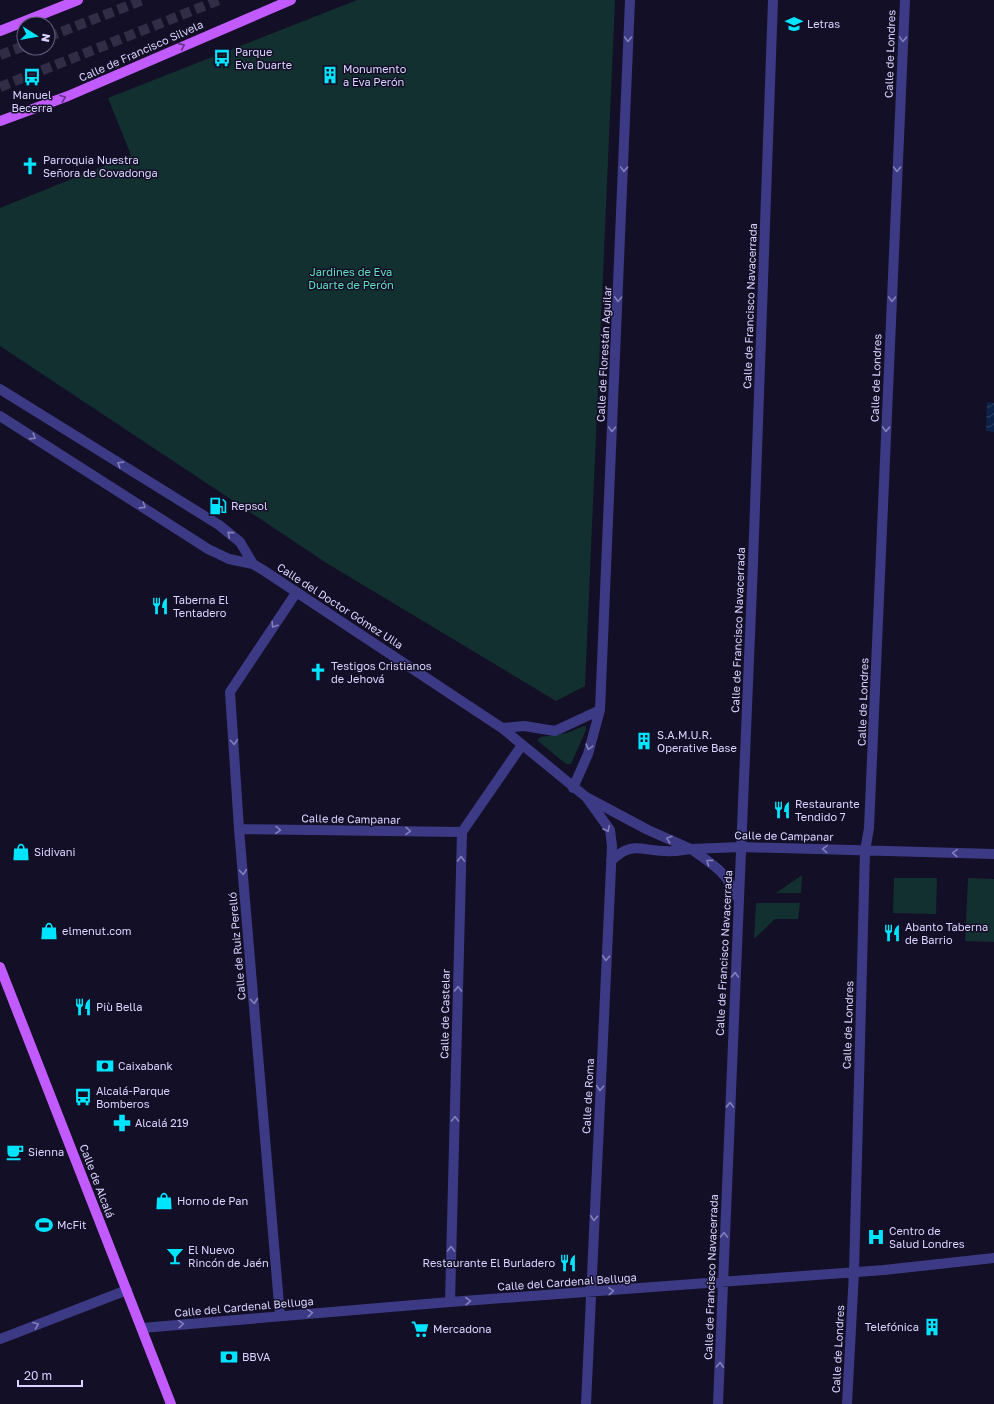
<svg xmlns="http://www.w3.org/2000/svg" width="994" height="1404" viewBox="0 0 994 1404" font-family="'Golos Text',sans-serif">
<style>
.green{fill:#12302f}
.water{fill:url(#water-waves)}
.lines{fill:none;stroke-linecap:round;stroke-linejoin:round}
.primary-tunnel{stroke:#312d47;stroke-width:10;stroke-dasharray:10 5;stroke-linecap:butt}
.street{stroke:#3d3a85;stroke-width:10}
.primary{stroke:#c25bff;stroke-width:10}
.oneway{stroke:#837fbc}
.oneway2{stroke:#623188}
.labels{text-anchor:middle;stroke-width:3;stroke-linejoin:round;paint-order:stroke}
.poi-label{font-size:11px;fill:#d9d4ff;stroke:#130f26;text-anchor:start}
.street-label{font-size:11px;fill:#d9d4ff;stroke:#130f26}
.park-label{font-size:11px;fill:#5fe0c0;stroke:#130f26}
</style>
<defs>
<pattern id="water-waves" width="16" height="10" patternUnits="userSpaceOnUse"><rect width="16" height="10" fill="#0c2248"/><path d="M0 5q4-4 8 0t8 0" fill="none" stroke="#2f4163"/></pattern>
</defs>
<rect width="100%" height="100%" fill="#130f26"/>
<path class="green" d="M 357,0 L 615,0 L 585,686 L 556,701 L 328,564 L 0,346 L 0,208 L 131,155 L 108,98 Z
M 584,726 L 586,726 L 586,730 L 571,764 L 566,764 L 538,741 L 538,739 L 541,737 L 567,733 Z
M 802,875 L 801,893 L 776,893 Z
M 894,878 L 937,878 L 936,914 L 893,913 Z
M 968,878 L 994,879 L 994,942 L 965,941 Z
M 756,903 L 800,903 L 798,919 L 775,919 L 754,939 Z"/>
<path class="water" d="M 987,402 L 994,403 L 994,432 L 986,431 Z"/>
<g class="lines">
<path class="primary-tunnel" d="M 48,37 L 143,0
M 0,55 L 24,46
M 0,87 L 219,0"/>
<path class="street" d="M 0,389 L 219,525 L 240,542 L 253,564
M 0,416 L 208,549 L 229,559 L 253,564 L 263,570 L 502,728 L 586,797 L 648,830 L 691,849 L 741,847 L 994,854
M 502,728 L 524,726 L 555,731 L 600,710 L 630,0
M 573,788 L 588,754 L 600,710
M 239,829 L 462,832
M 611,861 C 632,840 641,851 666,851 C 674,852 682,850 691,849 C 711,863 727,872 737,897
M 450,1302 L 462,832 L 522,745
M 280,1316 L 239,829 L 230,692 L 296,593
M 142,1328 L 450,1302 L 884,1270 L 994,1258
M 0,1339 L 127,1290
M 586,1404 L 612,846 L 610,830 L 587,798
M 718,1404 L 753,563 L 773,0
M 847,1404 L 854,1272 L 865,851 L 869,828 L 905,0"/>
<path class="primary" d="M 0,31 L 78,0
M 0,121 L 68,96 L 291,0
M 0,967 L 171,1404"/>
</g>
<defs><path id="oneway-chevron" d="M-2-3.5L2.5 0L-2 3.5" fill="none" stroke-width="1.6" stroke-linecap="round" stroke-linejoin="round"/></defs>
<g class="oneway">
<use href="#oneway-chevron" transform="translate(628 39) rotate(92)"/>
<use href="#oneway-chevron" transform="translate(903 39) rotate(92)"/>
<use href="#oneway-chevron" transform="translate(624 169) rotate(92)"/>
<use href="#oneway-chevron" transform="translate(897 169) rotate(92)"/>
<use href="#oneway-chevron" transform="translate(618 299) rotate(93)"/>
<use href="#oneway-chevron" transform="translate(892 299) rotate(92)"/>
<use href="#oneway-chevron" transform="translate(612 429) rotate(92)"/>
<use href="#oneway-chevron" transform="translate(886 429) rotate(92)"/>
<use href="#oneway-chevron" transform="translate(33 437) rotate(32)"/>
<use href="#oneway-chevron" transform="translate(120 464) rotate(-148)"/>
<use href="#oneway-chevron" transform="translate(143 506) rotate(33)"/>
<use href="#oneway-chevron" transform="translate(230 534) rotate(-140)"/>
<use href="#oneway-chevron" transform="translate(274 625) rotate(123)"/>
<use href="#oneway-chevron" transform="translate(234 742) rotate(86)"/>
<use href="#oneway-chevron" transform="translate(589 747) rotate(106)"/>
<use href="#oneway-chevron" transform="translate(607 829) rotate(64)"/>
<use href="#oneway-chevron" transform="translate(278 830) rotate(1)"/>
<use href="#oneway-chevron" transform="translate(408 831) rotate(1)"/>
<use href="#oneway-chevron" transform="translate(669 839) rotate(-161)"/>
<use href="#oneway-chevron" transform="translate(825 849) rotate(-178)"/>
<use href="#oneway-chevron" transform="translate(955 853) rotate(-179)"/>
<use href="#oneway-chevron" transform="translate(461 859) rotate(-89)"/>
<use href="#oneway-chevron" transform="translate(709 862) rotate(-144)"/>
<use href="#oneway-chevron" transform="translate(243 872) rotate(85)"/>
<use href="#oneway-chevron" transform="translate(606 958) rotate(93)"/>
<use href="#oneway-chevron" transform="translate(735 975) rotate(-88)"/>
<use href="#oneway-chevron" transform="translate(458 989) rotate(-89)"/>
<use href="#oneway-chevron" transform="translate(254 1001) rotate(85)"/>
<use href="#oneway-chevron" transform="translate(600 1088) rotate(93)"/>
<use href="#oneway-chevron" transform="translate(730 1105) rotate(-88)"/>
<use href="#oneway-chevron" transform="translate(455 1119) rotate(-89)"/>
<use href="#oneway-chevron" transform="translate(594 1218) rotate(93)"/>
<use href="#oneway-chevron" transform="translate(724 1235) rotate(-88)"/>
<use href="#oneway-chevron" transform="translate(451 1249) rotate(-89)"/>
<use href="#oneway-chevron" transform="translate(611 1291) rotate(-4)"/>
<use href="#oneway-chevron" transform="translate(468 1301) rotate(-4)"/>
<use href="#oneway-chevron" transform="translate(310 1313) rotate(-5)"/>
<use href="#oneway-chevron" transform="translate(181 1324) rotate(-5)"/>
<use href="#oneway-chevron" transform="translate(36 1325) rotate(-21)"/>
<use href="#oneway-chevron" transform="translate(720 1365) rotate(-87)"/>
</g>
<g class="oneway2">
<use href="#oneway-chevron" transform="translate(182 46) rotate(-24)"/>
<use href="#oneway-chevron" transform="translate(63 98) rotate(-21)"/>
</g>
<defs>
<g id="school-bare" transform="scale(1.38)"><path d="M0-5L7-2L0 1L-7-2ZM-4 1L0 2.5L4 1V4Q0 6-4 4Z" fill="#00e5ff" stroke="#130f26" stroke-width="2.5" paint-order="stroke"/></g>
<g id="bus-bare" transform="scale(1.38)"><path d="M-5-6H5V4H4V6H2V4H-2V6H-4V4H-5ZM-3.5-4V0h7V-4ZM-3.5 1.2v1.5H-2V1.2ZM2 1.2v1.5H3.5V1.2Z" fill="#00e5ff" stroke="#130f26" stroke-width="2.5" paint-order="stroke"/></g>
<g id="building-bare" transform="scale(1.38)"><path d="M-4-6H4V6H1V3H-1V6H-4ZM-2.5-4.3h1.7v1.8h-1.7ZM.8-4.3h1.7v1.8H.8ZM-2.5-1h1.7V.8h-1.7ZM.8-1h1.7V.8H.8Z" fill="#00e5ff" stroke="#130f26" stroke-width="2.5" paint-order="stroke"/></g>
<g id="church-bare" transform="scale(1.38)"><path d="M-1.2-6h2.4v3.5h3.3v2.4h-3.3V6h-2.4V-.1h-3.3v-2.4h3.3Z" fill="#00e5ff" stroke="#130f26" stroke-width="2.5" paint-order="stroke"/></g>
<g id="fuel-bare" transform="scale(1.38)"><path d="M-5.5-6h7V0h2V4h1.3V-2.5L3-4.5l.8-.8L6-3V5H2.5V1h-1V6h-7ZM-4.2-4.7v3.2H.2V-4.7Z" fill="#00e5ff" stroke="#130f26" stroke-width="2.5" paint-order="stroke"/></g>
<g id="restaurant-bare" transform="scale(1.38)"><path d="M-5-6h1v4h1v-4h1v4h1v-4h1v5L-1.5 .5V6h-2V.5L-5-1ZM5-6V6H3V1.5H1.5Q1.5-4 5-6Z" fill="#00e5ff" stroke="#130f26" stroke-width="2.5" paint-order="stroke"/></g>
<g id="shop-bare" transform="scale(1.38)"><path d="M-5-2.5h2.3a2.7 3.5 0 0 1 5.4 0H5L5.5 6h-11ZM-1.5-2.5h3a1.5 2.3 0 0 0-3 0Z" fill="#00e5ff" stroke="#130f26" stroke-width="2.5" paint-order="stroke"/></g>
<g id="bank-bare" transform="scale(1.38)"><path d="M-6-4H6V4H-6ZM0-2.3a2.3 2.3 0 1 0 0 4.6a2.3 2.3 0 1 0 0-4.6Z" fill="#00e5ff" stroke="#130f26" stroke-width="2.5" paint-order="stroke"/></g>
<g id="pharmacy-bare" transform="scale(1.38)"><path d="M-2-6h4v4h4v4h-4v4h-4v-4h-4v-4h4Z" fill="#00e5ff" stroke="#130f26" stroke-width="2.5" paint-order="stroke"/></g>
<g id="cafe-bare" transform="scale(1.38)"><path d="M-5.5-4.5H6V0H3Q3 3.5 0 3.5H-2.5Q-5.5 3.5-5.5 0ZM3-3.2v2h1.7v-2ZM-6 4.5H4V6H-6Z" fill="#00e5ff" stroke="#130f26" stroke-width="2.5" paint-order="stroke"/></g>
<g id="stadium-bare" transform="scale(1.38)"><path d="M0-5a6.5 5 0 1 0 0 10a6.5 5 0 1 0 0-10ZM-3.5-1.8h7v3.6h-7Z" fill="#00e5ff" stroke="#130f26" stroke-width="2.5" paint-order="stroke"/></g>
<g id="hospital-bare" transform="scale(1.38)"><path d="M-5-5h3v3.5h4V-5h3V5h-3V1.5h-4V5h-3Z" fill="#00e5ff" stroke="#130f26" stroke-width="2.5" paint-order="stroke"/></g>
<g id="bar-bare" transform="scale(1.38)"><path d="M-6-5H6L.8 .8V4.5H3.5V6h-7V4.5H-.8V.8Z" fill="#00e5ff" stroke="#130f26" stroke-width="2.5" paint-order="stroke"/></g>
<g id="supermarket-bare" transform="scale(1.38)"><path d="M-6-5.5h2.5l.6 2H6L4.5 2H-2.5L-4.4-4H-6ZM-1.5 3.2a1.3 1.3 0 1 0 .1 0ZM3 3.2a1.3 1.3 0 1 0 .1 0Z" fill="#00e5ff" stroke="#130f26" stroke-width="2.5" paint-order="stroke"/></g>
</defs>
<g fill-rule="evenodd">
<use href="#school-bare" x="794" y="24"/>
<use href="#bus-bare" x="222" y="58"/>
<use href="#building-bare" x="330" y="75"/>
<use href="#bus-bare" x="32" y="77"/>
<use href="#church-bare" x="30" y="166"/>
<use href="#fuel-bare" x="218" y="506"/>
<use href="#restaurant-bare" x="160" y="606"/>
<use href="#church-bare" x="318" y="672"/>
<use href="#building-bare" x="644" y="741"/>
<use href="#restaurant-bare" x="782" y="810"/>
<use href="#shop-bare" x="21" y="852"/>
<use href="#shop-bare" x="49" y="931"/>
<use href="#restaurant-bare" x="892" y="933"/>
<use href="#restaurant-bare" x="83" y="1007"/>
<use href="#bank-bare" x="105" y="1066"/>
<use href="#bus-bare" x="83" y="1097"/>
<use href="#pharmacy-bare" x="122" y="1123"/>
<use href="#cafe-bare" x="15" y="1152"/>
<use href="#shop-bare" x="164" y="1201"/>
<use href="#stadium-bare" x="44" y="1225"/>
<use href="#hospital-bare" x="876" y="1237"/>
<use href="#bar-bare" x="175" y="1256"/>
<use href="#restaurant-bare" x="568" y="1263"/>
<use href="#building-bare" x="932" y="1327"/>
<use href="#supermarket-bare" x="420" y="1329"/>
<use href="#bank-bare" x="229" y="1357"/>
</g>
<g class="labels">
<g class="poi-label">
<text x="807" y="28">Letras</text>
<text x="235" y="56">Parque<tspan x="235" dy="13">Eva Duarte</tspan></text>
<text x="343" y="73">Monumento<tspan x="343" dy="13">a Eva Perón</tspan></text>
<text x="32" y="99" text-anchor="middle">Manuel<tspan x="32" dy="13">Becerra</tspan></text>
<text x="43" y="164">Parroquia Nuestra<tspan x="43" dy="13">Señora de Covadonga</tspan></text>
<text x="231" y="510">Repsol</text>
<text x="173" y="604">Taberna El<tspan x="173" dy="13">Tentadero</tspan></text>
<text x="331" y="670">Testigos Cristianos<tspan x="331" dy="13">de Jehová</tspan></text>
<text x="657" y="739">S.A.M.U.R.<tspan x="657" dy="13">Operative Base</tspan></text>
<text x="795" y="808">Restaurante<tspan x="795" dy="13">Tendido 7</tspan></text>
<text x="34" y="856">Sidivani</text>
<text x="905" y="931">Abanto Taberna<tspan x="905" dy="13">de Barrio</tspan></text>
<text x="62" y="935">elmenut.com</text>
<text x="96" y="1011">Più Bella</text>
<text x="118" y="1070">Caixabank</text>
<text x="96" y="1095">Alcalá-Parque<tspan x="96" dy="13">Bomberos</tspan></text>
<text x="135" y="1127">Alcalá 219</text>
<text x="28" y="1156">Sienna</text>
<text x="177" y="1205">Horno de Pan</text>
<text x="57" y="1229">McFit</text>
<text x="889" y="1235">Centro de<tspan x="889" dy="13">Salud Londres</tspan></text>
<text x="188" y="1254">El Nuevo<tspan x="188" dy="13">Rincón de Jaén</tspan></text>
<text x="555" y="1267" text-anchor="end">Restaurante El Burladero</text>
<text x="919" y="1331" text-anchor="end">Telefónica</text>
<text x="433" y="1333">Mercadona</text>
<text x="242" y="1361">BBVA</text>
</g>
<g class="street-label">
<text transform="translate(141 51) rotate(-24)" y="4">Calle de Francisco Silvela</text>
<text transform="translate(890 54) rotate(-88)" y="4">Calle de Londres</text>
<text transform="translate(750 306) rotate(-88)" y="4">Calle de Francisco Navacerrada</text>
<text transform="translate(604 354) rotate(-87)" y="4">Calle de Florestán Aguilar</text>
<text transform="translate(876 378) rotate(-88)" y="4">Calle de Londres</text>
<text transform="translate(340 606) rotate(33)" y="4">Calle del Doctor Gómez Ulla</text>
<text transform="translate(738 630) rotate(-88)" y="4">Calle de Francisco Navacerrada</text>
<text transform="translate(863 702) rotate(-88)" y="4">Calle de Londres</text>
<text transform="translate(351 819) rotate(1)" y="4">Calle de Campanar</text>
<text transform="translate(784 836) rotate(1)" y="4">Calle de Campanar</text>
<text transform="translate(237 946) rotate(-95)" y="4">Calle de Ruiz Perelló</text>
<text transform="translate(724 953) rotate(-87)" y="4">Calle de Francisco Navacerrada</text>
<text transform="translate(445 1014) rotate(-89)" y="4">Calle de Castelar</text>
<text transform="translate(848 1025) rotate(-88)" y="4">Calle de Londres</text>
<text transform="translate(588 1096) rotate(-87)" y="4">Calle de Roma</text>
<text transform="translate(97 1181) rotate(69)" y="4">Calle de Alcalá</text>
<text transform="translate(711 1277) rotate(-88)" y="4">Calle de Francisco Navacerrada</text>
<text transform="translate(567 1282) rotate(-4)" y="4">Calle del Cardenal Belluga</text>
<text transform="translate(244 1307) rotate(-5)" y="4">Calle del Cardenal Belluga</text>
<text transform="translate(838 1349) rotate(-87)" y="4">Calle de Londres</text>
</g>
<g class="park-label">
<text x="351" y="276">Jardines de Eva<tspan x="351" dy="13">Duarte de Perón</tspan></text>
</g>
</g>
<g transform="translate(36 36) rotate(101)"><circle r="19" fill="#130f26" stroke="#625e7d"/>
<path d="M0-3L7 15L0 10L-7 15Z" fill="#00e5ff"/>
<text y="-6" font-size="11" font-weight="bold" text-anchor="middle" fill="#d9d4ff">N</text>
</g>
<path d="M18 1380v6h64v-6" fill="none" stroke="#d9d4ff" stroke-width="2"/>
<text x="24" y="1380" font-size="12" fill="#d9d4ff" stroke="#130f26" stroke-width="3" paint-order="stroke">20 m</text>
</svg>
